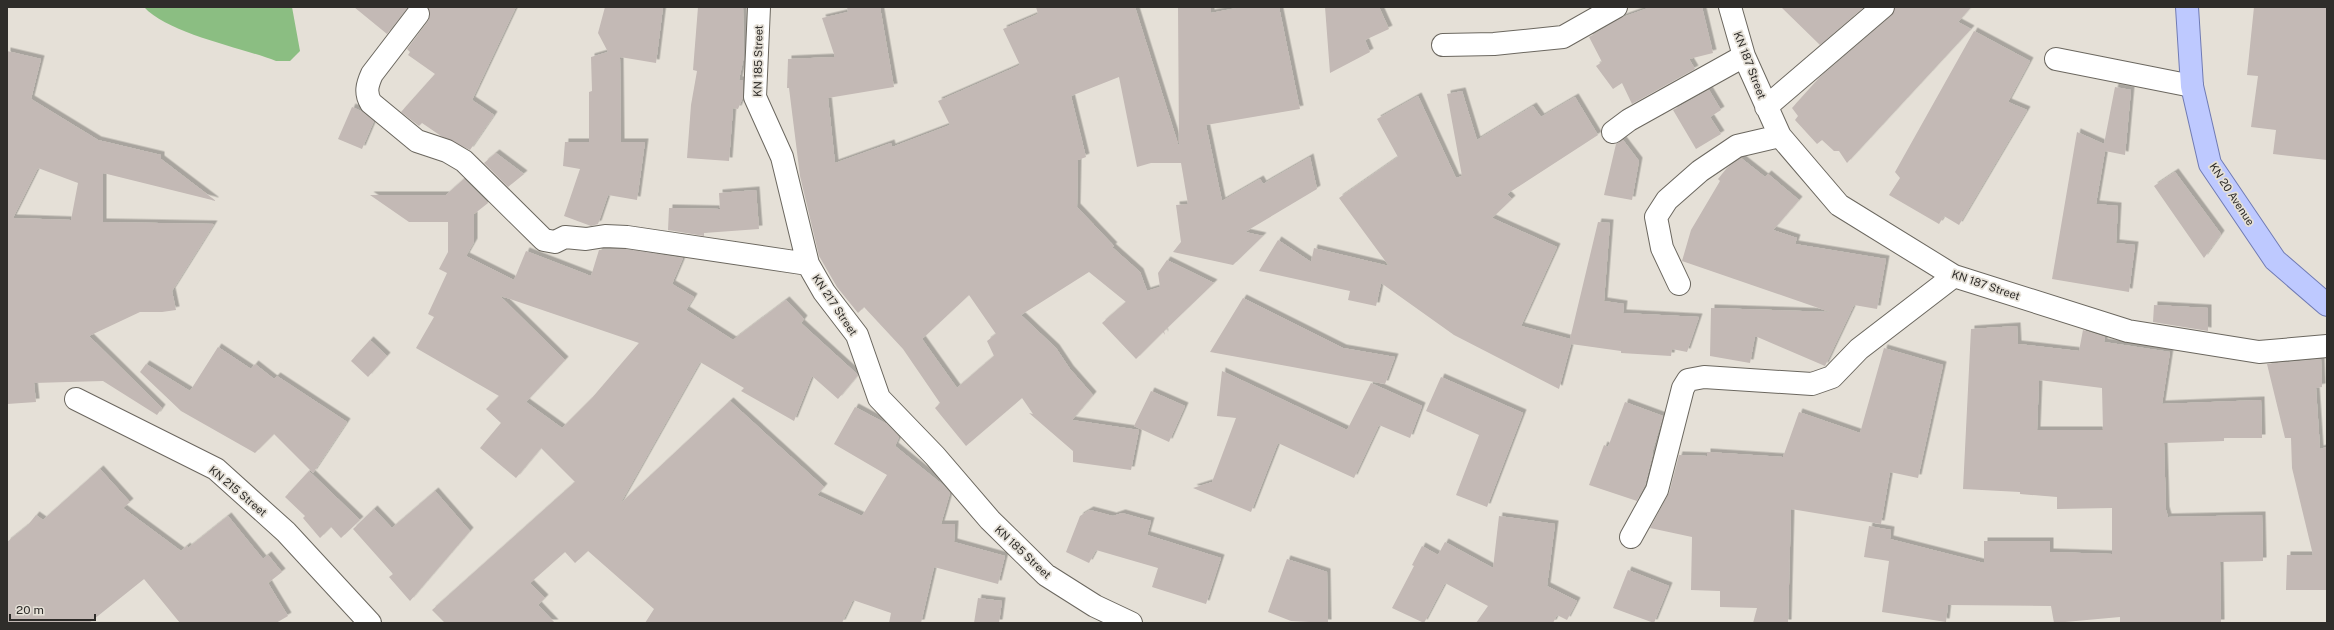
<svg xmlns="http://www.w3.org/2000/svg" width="2334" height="630" viewBox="0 0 2334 630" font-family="'Public Sans',sans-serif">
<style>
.green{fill:#8bbe82}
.building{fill:#c3b9b5;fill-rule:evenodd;filter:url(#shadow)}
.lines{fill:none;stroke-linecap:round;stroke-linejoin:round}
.minor-casing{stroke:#6b675f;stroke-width:24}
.major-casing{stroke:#707bb4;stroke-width:24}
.minor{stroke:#fff;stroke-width:22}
.major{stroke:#bec9ff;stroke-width:22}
.labels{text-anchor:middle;stroke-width:3.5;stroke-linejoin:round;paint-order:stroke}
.street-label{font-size:11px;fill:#2f2d2a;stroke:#e5e0d7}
</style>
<defs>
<filter id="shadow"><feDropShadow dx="3.5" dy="-3.5" stdDeviation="0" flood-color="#0004"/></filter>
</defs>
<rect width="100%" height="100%" fill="#e5e0d7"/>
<path class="green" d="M 144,7 L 292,7 L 300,51 L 290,61 L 276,61 C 240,47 169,34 144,7 Z"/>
<path class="building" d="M 354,7 L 408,7 L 387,34 Z
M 428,7 L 516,7 L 472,100 L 494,115 L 470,150 L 441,136 L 422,123 L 419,126 L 401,112 L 435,74 L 408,55 L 410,52 L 407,49 L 428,21 L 430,15 Z
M 605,7 L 663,7 L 656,63 L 620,57 L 621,142 L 645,142 L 637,200 L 608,195 L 598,224 L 591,226 L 564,216 L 580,169 L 563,166 L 565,142 L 589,142 L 589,92 L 592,91 L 591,57 L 608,52 L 598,33 Z
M 698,7 L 743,7 L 744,56 L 739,80 L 743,80 L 743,97 L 738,109 L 733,108 L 729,161 L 687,158 L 691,105 L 697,71 L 693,70 Z
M 847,7 L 880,7 L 894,87 L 828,98 L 835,163 L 891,143 L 892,147 L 950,125 L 938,101 L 1020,65 L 1003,29 L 1038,14 L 1036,7 L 1135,7 L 1179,147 L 1178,7 L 1211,7 L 1211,13 L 1242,7 L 1279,7 L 1300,109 L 1206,125 L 1222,201 L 1260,179 L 1263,184 L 1310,157 L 1317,189 L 1245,232 L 1263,236 L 1233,265 L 1173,252 L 1181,242 L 1176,205 L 1188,204 L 1181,163 L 1151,163 L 1137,167 L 1119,77 L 1071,96 L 1086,157 L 1078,160 L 1077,207 L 1114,246 L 1112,247 L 1140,272 L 1147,291 L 1160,287 L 1158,273 L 1167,260 L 1214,283 L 1164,331 L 1165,335 L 1163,332 L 1136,359 L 1102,323 L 1126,302 L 1089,272 L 1021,315 L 1056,348 L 1070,369 L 1093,395 L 1072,420 L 1139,430 L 1131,470 L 1073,462 L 1073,451 L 1029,413 L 1033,414 L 1022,398 L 966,446 L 935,408 L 940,403 L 903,349 L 864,307 L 858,313 L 837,287 L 819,256 L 800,176 L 789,88 L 787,88 L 788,59 L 835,57 L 822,18 L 848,12 ZM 969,295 L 996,334 L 987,341 L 994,356 L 957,388 L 922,339 Z
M 1325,7 L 1379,7 L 1389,29 L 1365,40 L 1370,52 L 1330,73 Z
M 1651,7 L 1702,7 L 1713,53 L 1689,59 L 1695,69 L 1632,104 L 1622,83 L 1613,89 L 1596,66 L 1602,62 L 1589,37 L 1623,17 Z
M 1781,7 L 1864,7 L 1820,45 Z
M 1895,7 L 1971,7 L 1958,22 L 1971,29 L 1847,163 L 1839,151 L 1834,151 L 1822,140 L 1817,144 L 1795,120 L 1798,116 L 1792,108 L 1820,77 L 1891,16 Z
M 2254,7 L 2327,7 L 2327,160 L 2273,154 L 2276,130 L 2251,127 L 2258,76 L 2247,75 Z
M 1974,31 L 2030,61 L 2008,102 L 2027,110 L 1959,225 L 1944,216 L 1939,224 L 1889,195 L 1900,178 L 1895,172 Z
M 7,51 L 41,59 L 31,99 L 98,140 L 161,155 L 161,159 L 216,201 L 103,173 L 103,222 L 214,224 L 172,291 L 176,310 L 162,312 L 140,312 L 89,336 L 162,408 L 157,415 L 103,381 L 34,383 L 36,402 L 7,404 ZM 38,168 L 78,183 L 71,220 L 13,218 Z
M 2115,87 L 2131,90 L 2125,155 L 2105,151 L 2096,204 L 2118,206 L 2116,243 L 2135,245 L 2129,292 L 2052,279 L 2077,132 L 2104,144 Z
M 1709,90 L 1721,110 L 1710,117 L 1721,134 L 1696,149 L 1673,110 Z
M 1462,91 L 1477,140 L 1533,106 L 1541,117 L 1575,97 L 1598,135 L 1507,194 L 1512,199 L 1492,218 L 1557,247 L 1521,326 L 1570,339 L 1598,222 L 1610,223 L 1604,301 L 1624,304 L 1623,313 L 1699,317 L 1687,352 L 1672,349 L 1671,356 L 1621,353 L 1621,351 L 1571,344 L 1559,389 L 1454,335 L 1381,283 L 1376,306 L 1348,300 L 1350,291 L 1259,271 L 1278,240 L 1311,262 L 1314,248 L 1389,266 L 1339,198 L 1398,157 L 1377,119 L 1418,96 L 1456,178 L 1462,176 L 1447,94 Z
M 352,107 L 361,111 L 374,121 L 362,149 L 338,139 Z
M 1623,140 L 1639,161 L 1632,200 L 1604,195 L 1616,144 Z
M 496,153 L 524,174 L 508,187 L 484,163 Z
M 1741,158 L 1765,177 L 1768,174 L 1799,200 L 1773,230 L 1797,238 L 1795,244 L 1886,259 L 1877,309 L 1854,305 L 1825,366 L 1755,336 L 1750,363 L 1710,356 L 1711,308 L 1830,312 L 1682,261 L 1691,230 L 1720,181 L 1718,179 L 1727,168 Z
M 2175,172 L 2221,234 L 2204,258 L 2154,186 Z
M 464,179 L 488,203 L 474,214 L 474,242 L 466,256 L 514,280 L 526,251 L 591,276 L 599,250 L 626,249 L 683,258 L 672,284 L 694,297 L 686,310 L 733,340 L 786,300 L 804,319 L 801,323 L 858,375 L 838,399 L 812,376 L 794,421 L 741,391 L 744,388 L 700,362 L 620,504 L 730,401 L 824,487 L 817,495 L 862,516 L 887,475 L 834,444 L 855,407 L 887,424 L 899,437 L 895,446 L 943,485 L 950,493 L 941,524 L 955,524 L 954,542 L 1005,556 L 998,584 L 934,567 L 921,623 L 889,623 L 891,613 L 853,600 L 842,623 L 645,623 L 654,609 L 588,551 L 575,563 L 565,552 L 530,583 L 545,598 L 538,605 L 555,623 L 445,623 L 432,610 L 575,482 L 541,448 L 516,478 L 480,448 L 501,423 L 486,409 L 499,396 L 416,348 L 434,317 L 428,314 L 447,273 L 439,269 L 448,252 L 448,222 L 409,222 L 370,195 L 446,195 ZM 500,296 L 507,298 L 639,343 L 592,398 L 562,428 L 526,402 L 565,360 Z
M 756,190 L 759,229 L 704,233 L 704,236 L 668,230 L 669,208 L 720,209 L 719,193 Z
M 1243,298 L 1343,348 L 1395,357 L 1385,384 L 1210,352 Z
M 2154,305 L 2208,308 L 2208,331 L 2153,322 Z
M 2017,326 L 2018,344 L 2079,351 L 2083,330 L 2105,337 L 2104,342 L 2170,352 L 2162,404 L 2261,400 L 2262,438 L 2224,438 L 2224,441 L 2164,443 L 2166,510 L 2168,517 L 2262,515 L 2263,561 L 2220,562 L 2221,623 L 2120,623 L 2120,617 L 2054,623 L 2051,606 L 1948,605 L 1946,622 L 1882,612 L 1889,561 L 1864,557 L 1869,526 L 1891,530 L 1890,539 L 1984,563 L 1984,541 L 2050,541 L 2050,552 L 2112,554 L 2112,508 L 2057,509 L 2057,497 L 2020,494 L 2020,492 L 1963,489 L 1971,329 ZM 2039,380 L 2102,388 L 2103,430 L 2037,430 Z
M 370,340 L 387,356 L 368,377 L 351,361 Z
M 218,347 L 251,369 L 255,364 L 274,379 L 277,376 L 347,422 L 313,473 L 274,434 L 255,453 L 181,411 L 140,372 L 146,364 L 190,391 Z
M 1884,348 L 1943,365 L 1918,478 L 1890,472 L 1881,524 L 1791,509 L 1788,623 L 1753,623 L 1757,608 L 1720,607 L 1720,591 L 1691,590 L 1692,537 L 1650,528 L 1669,493 L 1679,455 L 1707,456 L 1707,452 L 1783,457 L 1799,412 L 1860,433 Z
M 2321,359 L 2322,387 L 2316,388 L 2320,449 L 2327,447 L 2327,590 L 2286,590 L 2287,555 L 2313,555 L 2292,468 L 2291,438 L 2285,438 L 2267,364 Z
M 1222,371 L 1347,430 L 1371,383 L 1422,406 L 1410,438 L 1379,425 L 1354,478 L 1278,443 L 1251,512 L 1193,488 L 1212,482 L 1236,418 L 1217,416 Z
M 1441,377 L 1523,413 L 1487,507 L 1456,495 L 1479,435 L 1426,411 Z
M 1151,391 L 1185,406 L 1169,442 L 1134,426 Z
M 1625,402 L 1663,416 L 1652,453 L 1653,453 L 1645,485 L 1637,501 L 1589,485 L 1604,445 L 1608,447 Z
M 100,469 L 130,502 L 123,508 L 181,551 L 187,546 L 188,548 L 228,516 L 263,559 L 268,555 L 282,572 L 268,583 L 288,616 L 276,623 L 180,623 L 144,579 L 89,623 L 7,623 L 7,542 L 28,525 L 36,515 L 43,520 Z
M 309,471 L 360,520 L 341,538 L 331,527 L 320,538 L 303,518 L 305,516 L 285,497 Z
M 435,491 L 470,531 L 410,601 L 389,577 L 393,574 L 353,529 L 374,509 L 392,528 Z
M 1090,510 L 1113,516 L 1122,513 L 1151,521 L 1147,535 L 1221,558 L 1206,604 L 1152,587 L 1158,568 L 1096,550 L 1089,563 L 1066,552 L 1080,516 Z
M 1499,516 L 1555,524 L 1547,586 L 1577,601 L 1567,620 L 1557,615 L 1553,623 L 1476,623 L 1488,606 L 1445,583 L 1424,623 L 1392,608 L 1414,566 L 1412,565 L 1422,546 L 1438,555 L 1445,542 L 1493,568 Z
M 1287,559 L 1327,572 L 1328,623 L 1291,621 L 1268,612 Z
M 1628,570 L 1669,586 L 1654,623 L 1613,608 Z
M 978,598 L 1002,601 L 999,623 L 974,623 Z"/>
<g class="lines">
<g class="minor-casing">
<path id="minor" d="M 759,7 L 755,97 L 782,157 L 808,264 L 824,292 L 857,335 L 879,398 L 935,456 L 990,520 L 1046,575 L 1095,606 L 1131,623
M 1730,7 L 1744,56 L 1780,136 L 1839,205 L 1954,276 L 2128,331 L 2259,352 L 2327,346
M 418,14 L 372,74 C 367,85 365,93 371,103 L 417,141 L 447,151 L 464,161 L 544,240 L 555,242 L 565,237 L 586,239 L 605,236 L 627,237 L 808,264
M 1443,45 L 1494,44 L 1563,37 L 1616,7
M 2056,59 L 2192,86
M 1766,107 L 1883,7
M 1613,132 L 1629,120 L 1744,56
M 1679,284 L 1662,248 L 1656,217 L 1667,200 L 1700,171 L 1737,146 L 1780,136
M 76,399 L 216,469 L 286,532 L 370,623
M 1631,537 L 1657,490 L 1683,388 L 1688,380 L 1704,377 L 1812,384 L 1832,377 L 1859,349 L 1954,276"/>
</g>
<g class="major-casing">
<path id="major" d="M 2187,7 L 2192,86 L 2210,164 L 2275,260 L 2327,305"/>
</g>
<use href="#minor" class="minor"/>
<use href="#major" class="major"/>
</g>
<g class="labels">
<g class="street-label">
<text transform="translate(758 61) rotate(-89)" y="4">KN 185 Street</text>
<text transform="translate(1750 65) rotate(69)" y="4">KN 187 Street</text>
<text transform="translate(2232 194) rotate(57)" y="4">KN 20 Avenue</text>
<text transform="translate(1986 285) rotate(19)" y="4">KN 187 Street</text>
<text transform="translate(835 305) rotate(56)" y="4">KN 217 Street</text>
<text transform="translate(238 491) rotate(40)" y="4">KN 215 Street</text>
<text transform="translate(1023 552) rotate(43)" y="4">KN 185 Street</text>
</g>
</g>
<rect width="2334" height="630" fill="none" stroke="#2f2d2a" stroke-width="16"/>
<path d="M10 614v6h85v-6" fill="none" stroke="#2f2d2a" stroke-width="2"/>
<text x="16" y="614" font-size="12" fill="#2f2d2a" stroke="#e5e0d7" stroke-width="3" paint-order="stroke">20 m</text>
</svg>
